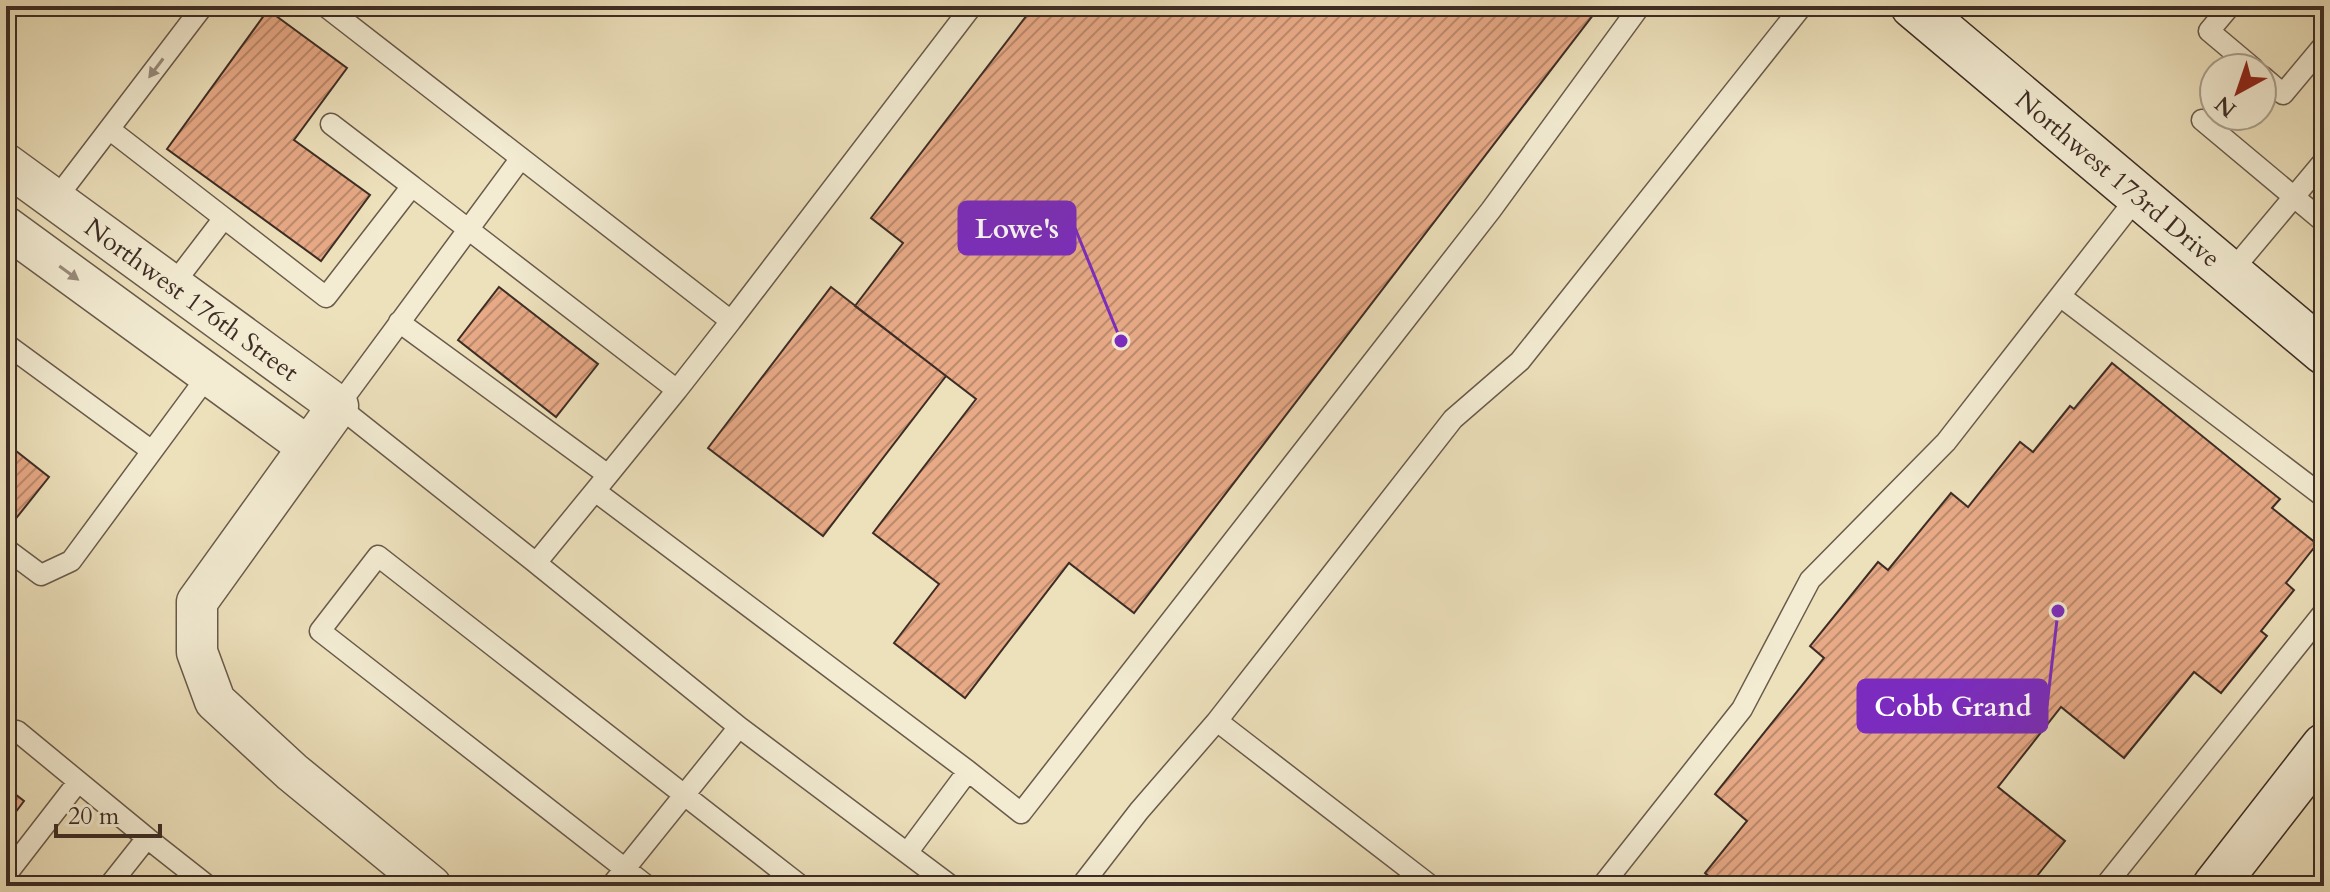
<svg xmlns="http://www.w3.org/2000/svg" width="2330" height="892" viewBox="0 0 2330 892" font-family="Cardo,serif">
<style>
.building{fill:url(#building-hatch);stroke:#3d2d25;stroke-width:2}
.lines{fill:none;stroke-linecap:round;stroke-linejoin:round}
.lane-casing{stroke:#695a4b;stroke-width:23}
.street-casing{stroke:#695a4b;stroke-width:43}
.secondary-casing{stroke:#3d2d25;stroke-width:47}
.lane{stroke:#f3ecd3;stroke-width:20}
.street{stroke:#f3ecd3;stroke-width:40}
.secondary{stroke:#f3ecd3;stroke-width:44}
.oneway{fill:#988c7c}
.labels{text-anchor:middle;stroke-width:6;stroke-linejoin:round;paint-order:stroke}
.street-label{font-size:26px;fill:#3d2d25;stroke:#f3ecd3}
.leader{fill:none;stroke:#7b2cbf;stroke-width:3}
.callout-dot{fill:#7b2cbf;stroke:#f3ecd3;stroke-width:3}
.callout{fill:#7b2cbf;stroke:#7b2cbf;stroke-width:3}
.callout-label{font-size:28px;text-anchor:middle;font-weight:bold;fill:#fff}
</style>
<defs>
<pattern id="building-hatch" width="6" height="6" patternUnits="userSpaceOnUse" patternTransform="scale(2)"><rect width="6" height="6" fill="#e7a986"/><path d="M-1 1l2-2M0 6l6-6M5 7l2-2" fill="none" stroke="#bc8a6d"/></pattern>
</defs>
<rect width="100%" height="100%" fill="#ede1bc"/>
<filter id="stains"><feTurbulence type="fractalNoise" baseFrequency=".0025" numOctaves="4"/><feColorMatrix values="0 0 0 0 .2 0 0 0 0 .09 0 0 0 0 .02 0 0 0 .5 -.17"/></filter>
<radialGradient id="worn" r=".72"><stop offset=".6" stop-color="#630" stop-opacity="0"/><stop offset="1" stop-color="#630" stop-opacity=".3"/></radialGradient>
<path class="building" d="M 1034,6 L 1600,6 L 1134,613 L 1069,563 L 965,698 L 894,643 L 939,584 L 873,533 L 976,399 L 855,306 L 903,243 L 871,218 Z
M 268,10 L 347,68 L 294,140 L 370,195 L 321,261 L 167,149 Z
M 499,287 L 598,364 L 556,417 L 458,340 Z
M 831,287 L 946,376 L 823,536 L 708,448 Z
M 2112,363 L 2280,499 L 2272,508 L 2317,544 L 2286,583 L 2294,590 L 2261,631 L 2267,636 L 2221,693 L 2194,672 L 2124,758 L 2061,707 L 1998,787 L 2065,841 L 2029,886 L 1704,886 L 1711,878 L 1705,873 L 1747,821 L 1715,794 L 1824,658 L 1810,646 L 1878,562 L 1888,570 L 1951,493 L 1968,507 L 2020,442 L 2033,452 L 2070,406 L 2074,409 Z
M 6,443 L 49,477 L 6,531 Z
M 6,787 L 24,801 L 6,825 Z"/>
<g class="lines">
<g class="lane-casing">
<path id="lane" d="M 325,6 L 731,321 L 972,6
M 2230,6 L 2209,31 L 2253,68
M 2262,76 L 2283,94 L 2324,45
M 2202,120 L 2324,222
M 331,124 L 412,186
M 109,129 L 224,218 L 172,286
M 521,158 L 338,406 L 536,563 L 608,475
M 55,200 L 203,6
M 224,218 L 326,297 L 412,186 L 677,390 L 731,321
M 2230,273 L 2324,161
M 2060,296 L 2324,497
M 399,322 L 608,475 L 677,390
M 6,344 L 152,451
M 595,491 L 968,771 L 907,853 L 739,727
M 6,549 L 41,575 L 71,561 L 209,374
M 536,563 L 739,727 L 611,886
M 1217,721 L 1453,419 L 1520,361 L 1802,6
M 6,729 L 17,731 L 147,838
M 968,771 L 1021,813 L 1491,210 L 1640,6
M 907,853 L 951,886
M 6,875 L 78,782
M 109,886 L 147,838 L 208,886
M 647,886 L 320,631 L 378,556 L 801,886
M 1081,886 L 1139,811 L 1217,721 L 1431,886
M 1602,886 L 1742,709 L 1810,580 L 1946,442 L 2138,196
M 2105,886 L 2324,612"/>
</g>
<g class="street-casing">
<g id="street">
<path id="s1" d="M 6,164 L 338,406 L 197,602 L 197,652 L 215,701 L 292,772 L 431,886"/>
<path d="M 6,227 L 308,447"/>
</g>
</g>
<g class="secondary-casing">
<g id="secondary">
<path id="s2" d="M 1913,6 L 2324,352"/>
<path d="M 2215,886 L 2324,746"/>
</g>
</g>
<use href="#lane" class="lane"/>
<use href="#street" class="street"/>
<use href="#secondary" class="secondary"/>
</g>
<defs><path id="oneway-solid" d="M-6-.8H1V-3.2L6.5 0L1 3.2V.8H-6Z" transform="scale(2)"/></defs>
<g class="oneway">
<use href="#oneway-solid" transform="translate(156 68) rotate(127)"/>
<use href="#oneway-solid" transform="translate(69 273) rotate(36)"/>
</g>
<g class="labels">
<g class="street-label">
<text dy="9" stroke="none"><textPath href="#s2" startOffset="268">Northwest 173rd Drive</textPath></text>
<text dy="9" stroke="none"><textPath href="#s1" startOffset="230">Northwest 176th Street</textPath></text>
</g>
</g>
<path class="leader" d="M1121 341L1075 228M2058 611L2047 706"/>
<g class="callout-dot">
<circle cx="1121" cy="341" r="8"/>
<circle cx="2058" cy="611" r="8"/>
</g>
<g class="callout">
<rect x="959" y="202" width="116" height="52" rx="8"/>
<rect x="1858" y="680" width="189" height="52" rx="8"/>
</g>
<g class="callout-label">
<text x="1017" y="238">Lowe's</text>
<text x="1953" y="716">Cobb Grand</text>
</g>
<rect width="2330" height="892" fill="none" stroke="#ede1bc" stroke-width="32"/>
<rect x="8" y="8" width="2314" height="876" fill="none" stroke="#3d2d25" stroke-width="4"/>
<rect x="16" y="16" width="2298" height="860" fill="none" stroke="#3d2d25" stroke-width="2"/>
<g transform="translate(2238 92) rotate(220)"><circle r="38" fill="#f3ecd3" stroke="#aaa08d" stroke-width="2"/>
<path d="M0-6L14 30L0 20L-14 30Z" fill="#8f2418"/>
<text y="-12" font-size="22" font-weight="bold" text-anchor="middle" fill="#3d2d25">N</text>
</g>
<path d="M56 824v12h104v-12" fill="none" stroke="#3d2d25" stroke-width="4"/>
<text x="68" y="824" font-size="24" fill="#3d2d25" stroke="#f3ecd3" stroke-width="6" paint-order="stroke">20 m</text>
<rect width="100%" height="100%" filter="url(#stains)"/>
<rect width="100%" height="100%" fill="url(#worn)"/>
</svg>
